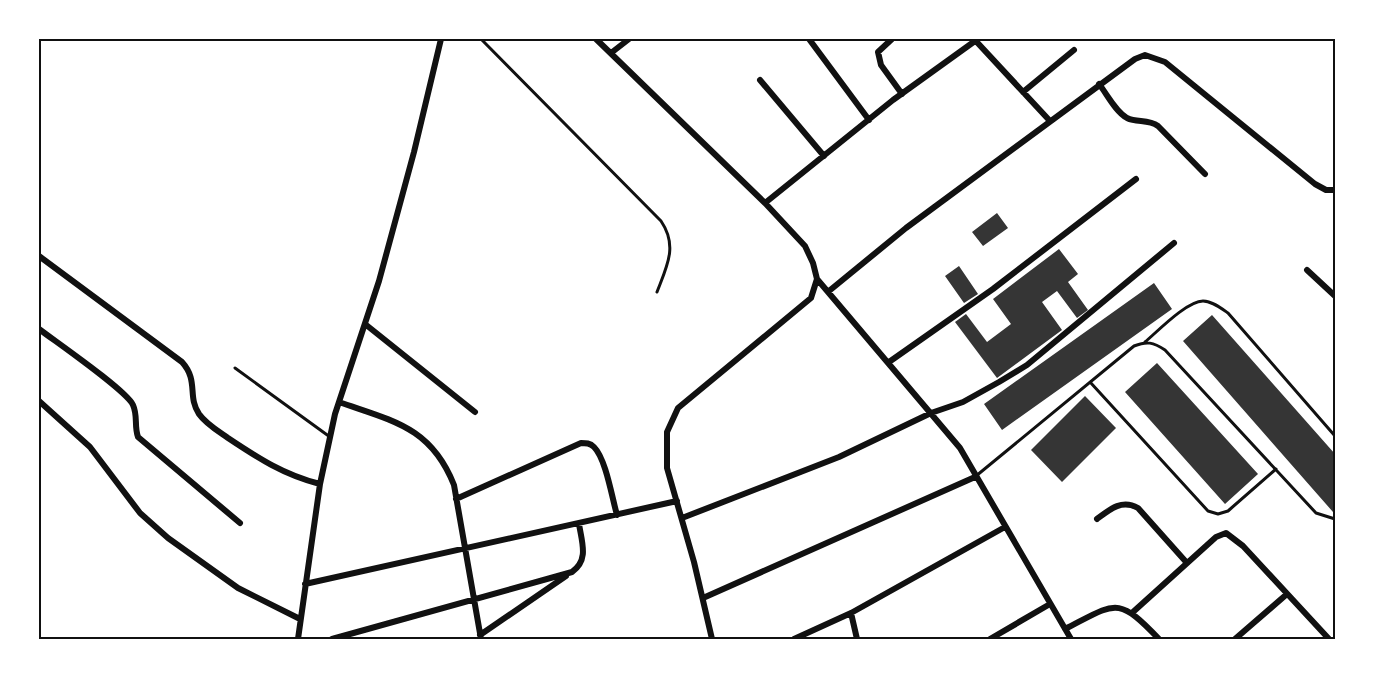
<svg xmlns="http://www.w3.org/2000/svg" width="1374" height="678" viewBox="0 0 1374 678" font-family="'Fira Sans',sans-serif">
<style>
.building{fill:#353535}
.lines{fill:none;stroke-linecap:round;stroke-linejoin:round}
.service{stroke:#111;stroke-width:3}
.minor{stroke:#111;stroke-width:6}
.neatline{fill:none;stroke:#111;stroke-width:2}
</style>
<rect width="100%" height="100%" fill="#fff"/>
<path class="building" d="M 997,213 L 1008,228 L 983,246 L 972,232 Z
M 1059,249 L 1078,274 L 1068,282 L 1088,310 L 1077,318 L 1057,291 L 1042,302 L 1062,330 L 997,378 L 955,322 L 966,314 L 987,342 L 1011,324 L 993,299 Z
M 959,266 L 978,294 L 964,303 L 945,276 Z
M 1154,283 L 1172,309 L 1002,430 L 984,404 Z
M 1212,315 L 1335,454 L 1333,512 L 1183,341 Z
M 1157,363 L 1258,474 L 1225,504 L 1125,392 Z
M 1085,396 L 1116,428 L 1062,482 L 1031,450 Z"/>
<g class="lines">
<path class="service" d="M 481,39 L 661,221 C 678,246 667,266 657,292
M 1145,342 C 1158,331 1187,301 1203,301 C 1212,301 1221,308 1228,313 L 1335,436
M 235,368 L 330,437
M 1090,382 L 1208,511 L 1218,514 L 1228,511 L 1276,469
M 976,476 L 1134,346 C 1147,341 1153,342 1165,350 L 1316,513 L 1335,519"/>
<path class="minor" d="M 596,39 L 765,203 L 805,246 L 813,263 L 817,279 L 811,298 L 678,408 L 667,432 L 667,468 L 694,562 L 712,639
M 809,39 L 869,120
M 892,39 L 878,52 L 881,65 L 902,94
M 974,39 L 1050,121
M 611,53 L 629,39
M 760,80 L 824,156
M 1099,84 C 1107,94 1115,111 1127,118 C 1137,123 1148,119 1158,126 L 1205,174
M 1023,92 L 1074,50
M 765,203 L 893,100 L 975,41
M 39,256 L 182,362 C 199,381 187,396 199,414 C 206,424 218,431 228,438 C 258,458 284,475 320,484
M 1307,270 L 1335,296
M 817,279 L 960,448 L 1071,639
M 829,291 L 906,228 L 1135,59 L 1145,55 L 1165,62 L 1315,184 L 1326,190 L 1335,190
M 365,324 L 475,412
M 39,329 C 56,342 126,390 133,405 C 138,416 134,426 138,437 L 240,523
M 889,362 L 993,289 L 1136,179
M 39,401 L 90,447 L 140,513 L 168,538 L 238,588 L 300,619
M 339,402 C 393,421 431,427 454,485 L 481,639
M 456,499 L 581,443 C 586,443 590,443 594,447 C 606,459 612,498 617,515
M 682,518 L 839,457 L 931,413 L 963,402 L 999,382 L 1027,365 L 1174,243
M 1097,519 C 1110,509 1122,499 1138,508 L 1187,563
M 305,584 L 677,501
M 703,598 L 975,477
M 1133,612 L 1216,537 L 1226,533 L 1243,546 L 1329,639
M 851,613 L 857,639
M 1065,629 C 1116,603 1117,595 1159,639
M 480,635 L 566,576
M 298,639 L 320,484 L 335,414 L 379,281 L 414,152 L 441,39
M 332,639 L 572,572 C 589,560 582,543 579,524
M 794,639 L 851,613 L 1005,527
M 990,639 L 1050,604
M 1235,639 L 1287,594"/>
</g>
<rect width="1374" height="678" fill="none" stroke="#ffffff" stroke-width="81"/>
<rect x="40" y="40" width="1294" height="598" class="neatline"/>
</svg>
